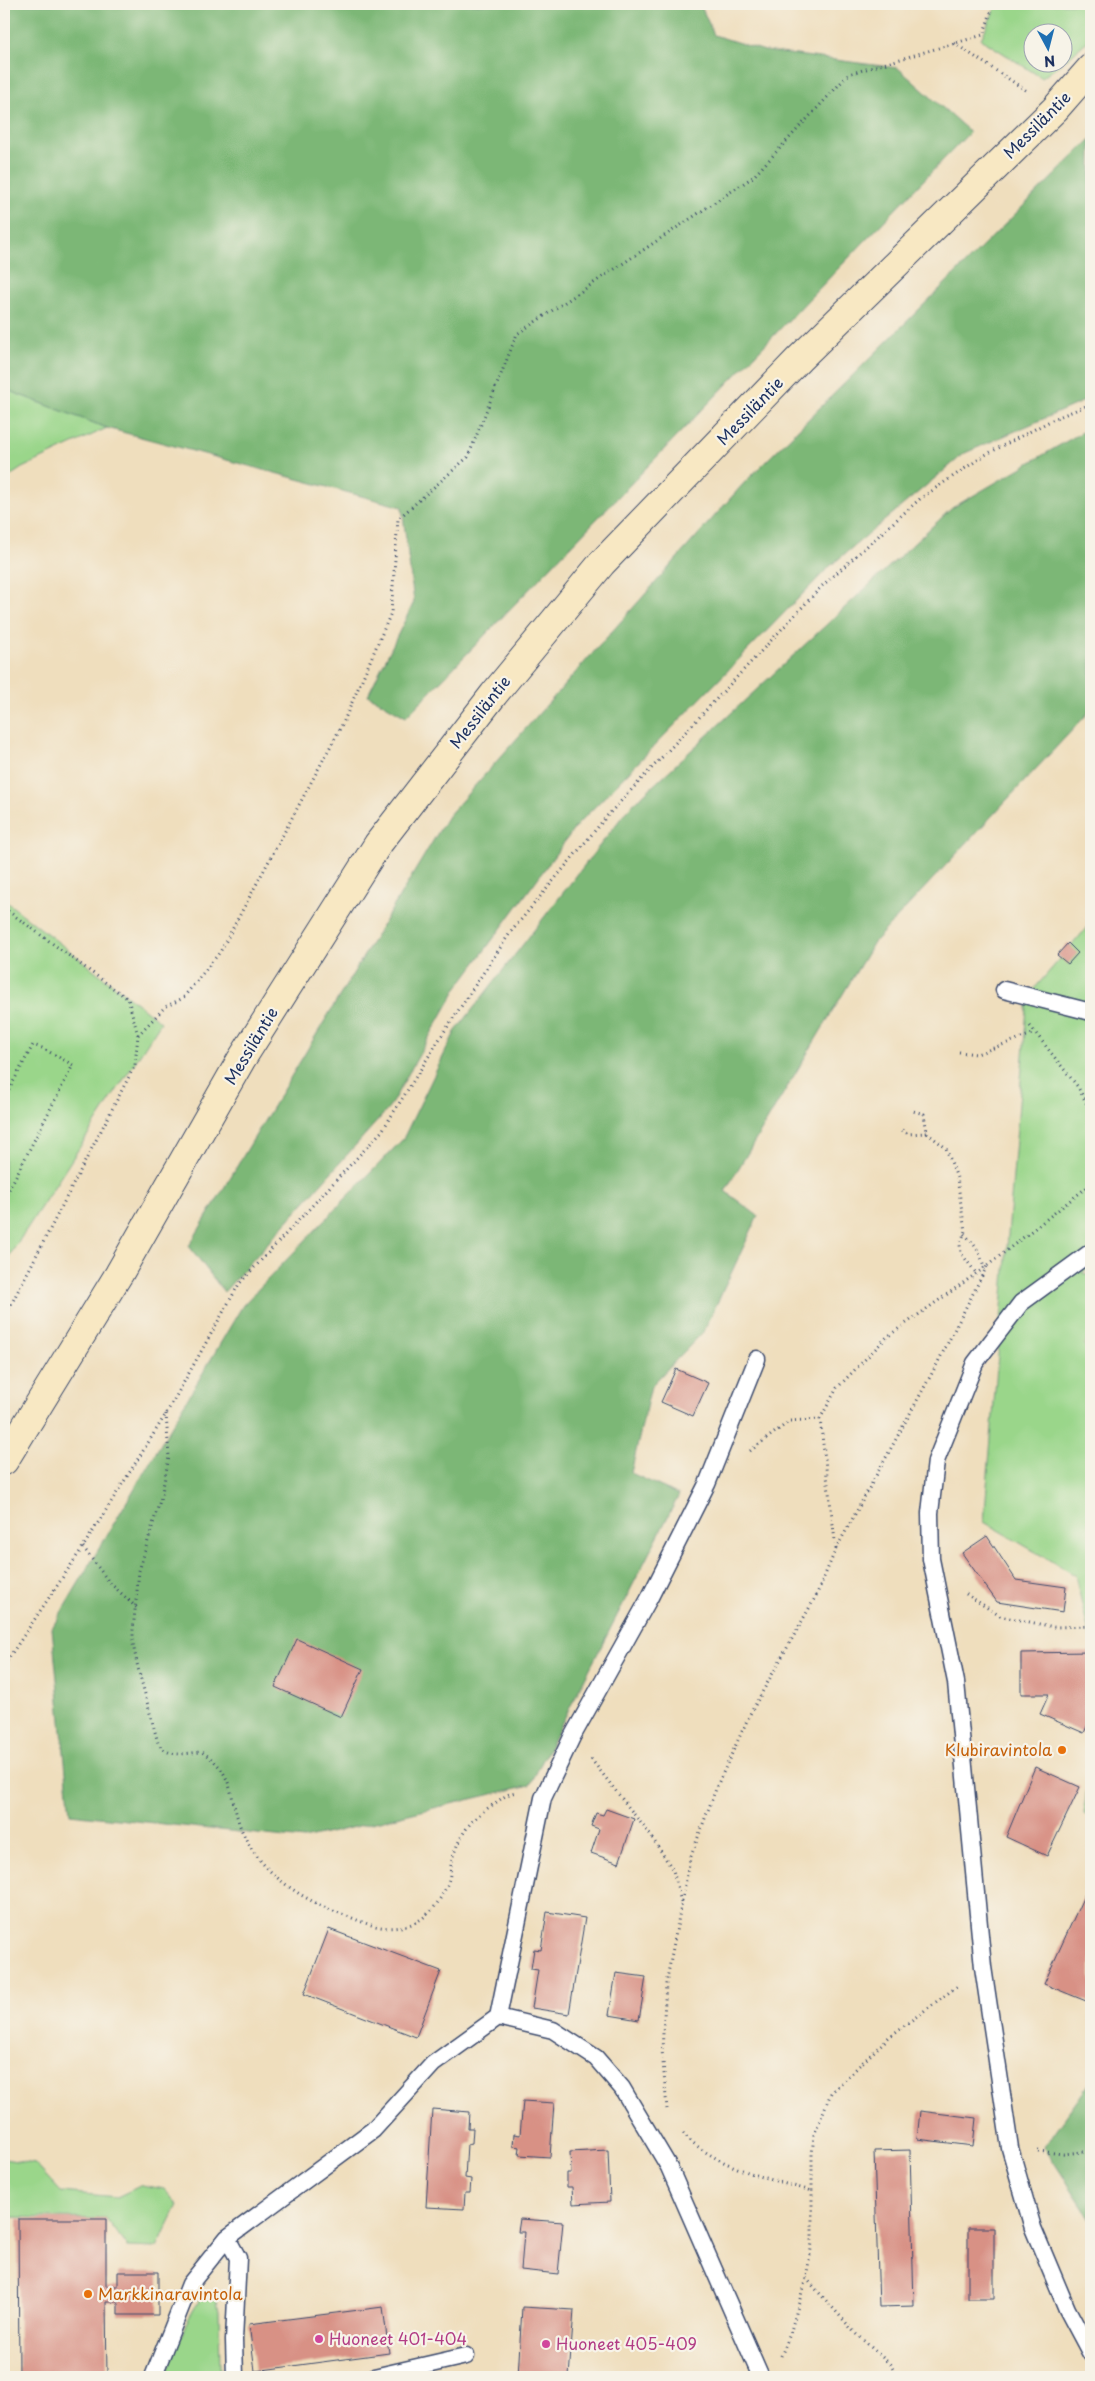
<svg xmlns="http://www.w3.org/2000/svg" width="1095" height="2381" viewBox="0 0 1095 2381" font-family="'Playpen Sans',sans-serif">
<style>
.green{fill:#9ad68a;stroke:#5a8274}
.forest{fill:#7bb776;stroke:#4b736a}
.sand{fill:#eeda9e;stroke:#84847e}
.building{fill:#d89185}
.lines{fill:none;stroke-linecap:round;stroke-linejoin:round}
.lane-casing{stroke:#3b496c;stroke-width:19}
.secondary-casing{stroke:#3b496c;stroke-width:30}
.path{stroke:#3b496c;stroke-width:3;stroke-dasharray:1 4;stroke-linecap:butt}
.lane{stroke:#fff;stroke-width:16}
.secondary{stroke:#f8e8c3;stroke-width:28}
.food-dot{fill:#e8710a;stroke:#f7f3e8;stroke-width:2}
.hotel-dot{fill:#d1479c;stroke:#f7f3e8;stroke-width:2}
.labels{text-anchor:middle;stroke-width:4.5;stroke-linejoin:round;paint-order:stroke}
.street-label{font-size:16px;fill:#1b2f5e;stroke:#f7f3e8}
.food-label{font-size:16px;fill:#c56008;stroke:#f7f3e8;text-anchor:end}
.hotel-label{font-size:16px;fill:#b23c85;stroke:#f7f3e8;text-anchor:start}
</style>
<rect width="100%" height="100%" fill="#f7f3e8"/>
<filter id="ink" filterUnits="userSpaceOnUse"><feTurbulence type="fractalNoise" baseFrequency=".02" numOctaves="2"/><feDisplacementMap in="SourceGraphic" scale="10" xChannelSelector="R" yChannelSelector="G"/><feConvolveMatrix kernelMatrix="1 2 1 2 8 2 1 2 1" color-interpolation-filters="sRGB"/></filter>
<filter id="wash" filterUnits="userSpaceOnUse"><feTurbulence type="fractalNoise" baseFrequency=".0096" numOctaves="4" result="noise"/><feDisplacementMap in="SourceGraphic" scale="20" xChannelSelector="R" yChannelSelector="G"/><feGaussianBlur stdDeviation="1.12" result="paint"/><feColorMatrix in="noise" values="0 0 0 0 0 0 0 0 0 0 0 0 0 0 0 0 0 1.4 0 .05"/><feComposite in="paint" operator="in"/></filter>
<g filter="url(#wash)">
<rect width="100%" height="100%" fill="#efdebd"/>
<path class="green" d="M 997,4 L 1091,4 L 1091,38 L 1063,62 L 1062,32 L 1032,32 L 1032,62 L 1062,63 L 1042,78 L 981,39 Z
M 4,389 L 107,428 L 22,468 L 4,480 Z
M 4,900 L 161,1022 L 4,1264 Z
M 1091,923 L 1091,1266 L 1082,1273 L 1091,1275 L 1090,1355 L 1091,1355 L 1091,1641 L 1075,1575 L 984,1522 L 1028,996 Z
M 1091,1748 L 1091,1818 L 1084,1814 Z
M 4,2159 L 35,2164 L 61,2192 L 117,2197 L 142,2185 L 164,2189 L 178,2205 L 157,2248 L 127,2247 L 106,2219 L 4,2217 Z
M 204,2292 L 216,2295 L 219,2310 L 220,2372 L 217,2377 L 166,2377 L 186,2323 Z"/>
<path class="forest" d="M 4,4 L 700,4 L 714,35 L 765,51 L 898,68 L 970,132 L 406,717 L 368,695 L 414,602 L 402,507 L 107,428 L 4,389 Z
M 1091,139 L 1091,398 L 965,453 L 829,567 L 577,825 L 457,988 L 389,1108 L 224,1292 L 189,1246 L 448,816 L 744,483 Z
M 1091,427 L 1091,710 L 874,942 L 725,1191 L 758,1216 L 704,1331 L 651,1386 L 631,1473 L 679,1495 L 530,1785 L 304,1839 L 70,1814 L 52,1628 L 243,1305 L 403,1139 L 455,1032 L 628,809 L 952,508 Z
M 1091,2081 L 1091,2219 L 1044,2147 Z"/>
<path class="sand" d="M 1091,1333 L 1091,1355 L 1090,1355 L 1084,1344 Z"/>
<g id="blocks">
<path class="building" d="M 1068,943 L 1078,953 L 1068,964 L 1057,955 Z
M 676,1369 L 708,1383 L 693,1416 L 661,1402 Z
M 987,1536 L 1016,1580 L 1066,1587 L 1063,1612 L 997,1602 L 962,1553 Z
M 297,1639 L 363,1669 L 341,1717 L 275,1687 Z
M 1091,1652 L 1091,1717 L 1084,1733 L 1040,1714 L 1049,1694 L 1021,1694 L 1021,1653 Z
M 1035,1767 L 1080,1787 L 1047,1856 L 1006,1837 Z
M 606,1809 L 634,1819 L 619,1863 L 591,1853 L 599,1829 L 591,1826 L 596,1813 L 603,1815 Z
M 1087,1889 L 1091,1891 L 1091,2003 L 1044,1984 Z
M 547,1912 L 585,1918 L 569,2014 L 532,2008 L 538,1970 L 531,1969 L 534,1949 L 541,1950 Z
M 329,1929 L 441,1971 L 416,2037 L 304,1994 Z
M 616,1973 L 646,1977 L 639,2020 L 609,2015 Z
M 523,2101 L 554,2103 L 550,2157 L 519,2155 L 520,2147 L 513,2146 L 514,2134 L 520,2135 Z
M 432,2109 L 469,2112 L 468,2128 L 473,2128 L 472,2143 L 467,2144 L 465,2178 L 471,2179 L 470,2193 L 465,2193 L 464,2209 L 426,2207 Z
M 920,2111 L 976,2118 L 973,2146 L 917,2139 Z
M 608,2150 L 610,2202 L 573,2204 L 572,2187 L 567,2187 L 567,2173 L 571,2173 L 570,2152 Z
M 910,2150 L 914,2306 L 879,2307 L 874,2151 Z
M 18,2219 L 106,2219 L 106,2286 L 118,2286 L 118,2272 L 158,2272 L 158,2315 L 118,2315 L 118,2302 L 106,2302 L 107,2377 L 19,2377 Z
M 520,2219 L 563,2222 L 558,2274 L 521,2270 L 524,2232 L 518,2232 Z
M 968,2228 L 994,2228 L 994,2299 L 968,2299 Z
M 383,2307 L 389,2353 L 255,2371 L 249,2324 Z
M 522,2307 L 574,2310 L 569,2377 L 518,2377 Z"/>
</g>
</g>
<g filter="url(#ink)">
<use href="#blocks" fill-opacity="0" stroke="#3b496c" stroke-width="1"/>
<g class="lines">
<g class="lane-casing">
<path id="lane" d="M 1004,990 L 1091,1012
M 1091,1252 L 1021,1303 L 975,1363 L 936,1461 L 930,1513 L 931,1559 L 956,1682 L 983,1967 L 1010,2148 L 1033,2228 L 1067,2309 L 1091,2354
M 498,2017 L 553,2030 L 596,2058 L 622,2088 L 669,2167 L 761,2377
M 227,2238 L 238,2258 L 234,2340 L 235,2377
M 153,2377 L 190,2284 L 227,2238 L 373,2130 L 433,2064 L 498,2017 L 543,1798 L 572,1737 L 650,1597 L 707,1484 L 757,1359
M 374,2377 L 466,2356"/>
</g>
<g class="secondary-casing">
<path id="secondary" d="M 4,1461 L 119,1274 L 241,1060 L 378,844 L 494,694 L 602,563 L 799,359 L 1055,109 L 1091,68"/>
</g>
<path class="path" d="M 954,43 L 1027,91
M 4,908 L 128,999 L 138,1035 L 135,1065 L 4,1318
M 1030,1026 L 1078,1087 L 1091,1112
M 138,1035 L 165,1007 L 183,998 L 220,952 L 343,723 L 391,613 L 398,519 L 468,457 L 517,334 L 753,177 L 849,74 L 983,35 L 994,4
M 959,1052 L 977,1054 L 1035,1033
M 4,1099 L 33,1045 L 42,1048 L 73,1065 L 4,1199
M 902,1130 L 908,1134 L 927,1133 L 924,1114 L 913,1111
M 927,1133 L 946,1148 L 957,1178 L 965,1231 L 960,1245 L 961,1253 L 976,1273
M 964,1234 C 975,1244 981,1253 984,1268
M 166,1414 L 169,1457 L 161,1497 L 139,1571 L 133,1630 L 133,1644 L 138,1668 L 158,1743 C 169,1759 184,1753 202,1752 C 233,1772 229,1792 239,1823 C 254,1867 295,1896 336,1912 C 349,1916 362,1923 375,1926 C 411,1934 436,1915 448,1882 C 451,1875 450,1867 452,1860 C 459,1836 470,1819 491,1806 C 500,1800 506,1794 516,1792
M 820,1419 L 836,1549
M 750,1451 L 790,1421 L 820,1419 L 837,1388 L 887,1337 L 987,1266 L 1091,1184
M 83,1547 L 109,1582 L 137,1608
M 966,1594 L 1000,1616 L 1054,1627 L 1091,1626
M 4,1665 L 83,1547 L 166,1414 L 239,1284 L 382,1131 L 442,1035 L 510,933 L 607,816 L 822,586 L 921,498 L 985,455 L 1056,418 L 1091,404
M 591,1759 L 651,1836 L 673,1870 L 681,1902
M 667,2109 L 662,2050 L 666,1984 L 690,1859 L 717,1786 L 750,1714 L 816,1596 L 836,1549 L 937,1364 L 987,1266
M 683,2133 C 712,2166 771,2180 812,2191
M 1038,2151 L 1063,2154 L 1091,2151
M 806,2278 L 856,2334 L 891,2365 L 897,2377
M 781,2356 L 790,2334 L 806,2278 L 812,2243 L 812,2154 L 814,2135 L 831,2093 L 889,2037 L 959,1985"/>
<use href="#lane" class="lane"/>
<use href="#secondary" class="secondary"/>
</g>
</g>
<g class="food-dot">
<circle cx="1062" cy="1750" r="5"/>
<circle cx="88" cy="2294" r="5"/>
</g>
<g class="hotel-dot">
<circle cx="319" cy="2339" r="5"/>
<circle cx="546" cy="2344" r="5"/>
</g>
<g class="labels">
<g class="street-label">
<text transform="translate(1037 125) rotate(-45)" y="6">Messiläntie</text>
<text transform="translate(750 411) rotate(-46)" y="6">Messiläntie</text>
<text transform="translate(480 712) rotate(-52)" y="6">Messiläntie</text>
<text transform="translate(251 1046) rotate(-59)" y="6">Messiläntie</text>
</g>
<g class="food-label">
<text x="1052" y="1756">Klubiravintola</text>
<text x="98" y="2300" text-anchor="start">Markkinaravintola</text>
</g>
<g class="hotel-label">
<text x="329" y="2345">Huoneet 401-404</text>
<text x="556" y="2350">Huoneet 405-409</text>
</g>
</g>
<rect width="1095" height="2381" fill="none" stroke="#f7f3e8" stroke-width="20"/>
<g transform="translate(1048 48) rotate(173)"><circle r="24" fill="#f7f3e8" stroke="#9fa5b1"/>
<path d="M0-4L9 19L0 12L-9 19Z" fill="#1f6fb2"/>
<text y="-8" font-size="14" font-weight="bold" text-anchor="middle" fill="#1b2f5e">N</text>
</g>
</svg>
